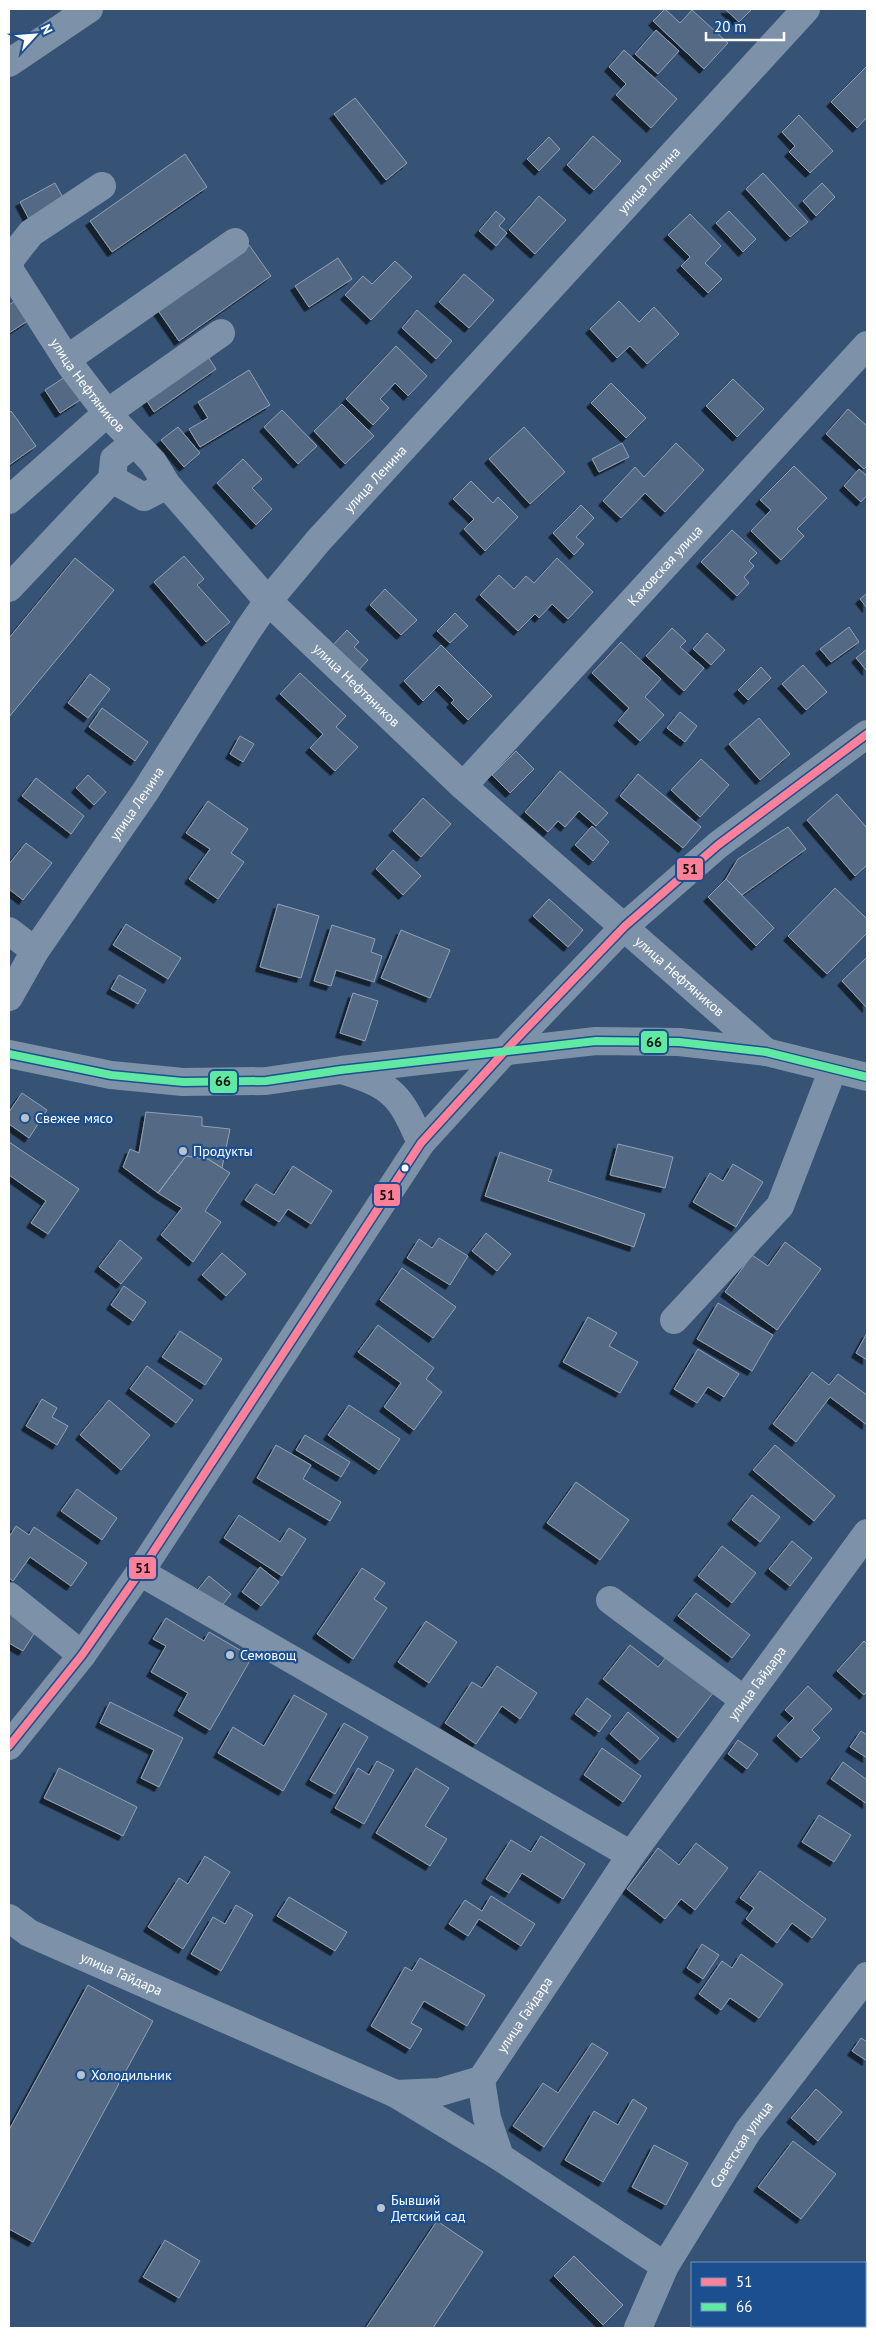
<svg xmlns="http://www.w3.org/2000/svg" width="876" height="2337" viewBox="0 0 876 2337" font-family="'PT Sans',sans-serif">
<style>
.building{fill:#526984;stroke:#92a2b6;filter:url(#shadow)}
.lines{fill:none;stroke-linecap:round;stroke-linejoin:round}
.minor{stroke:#7d92a8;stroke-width:28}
.bus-1-casing{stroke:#1b4f8f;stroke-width:11}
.bus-2-casing{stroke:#1b4f8f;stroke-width:11}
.bus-1{stroke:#ff8098;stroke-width:8}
.bus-2{stroke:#60e9a3;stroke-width:8}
.poi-dot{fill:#b9c2ce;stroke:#1b4f8f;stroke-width:2}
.bus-dot{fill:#fff;stroke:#1b4f8f;stroke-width:2}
.labels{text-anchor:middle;stroke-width:4.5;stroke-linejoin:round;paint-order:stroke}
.street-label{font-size:14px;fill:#fff;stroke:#1b4f8f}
.poi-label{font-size:14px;fill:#fff;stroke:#1b4f8f;text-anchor:start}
.line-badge{stroke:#1b4f8f;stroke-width:2}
.pale-badge-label{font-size:14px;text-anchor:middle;font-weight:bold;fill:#111}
</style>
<defs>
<filter id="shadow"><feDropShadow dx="-4.5" dy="4.5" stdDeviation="0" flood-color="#0009"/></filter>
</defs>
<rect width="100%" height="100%" fill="#365274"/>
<path class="building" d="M 665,9 L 680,23 L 692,10 L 728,43 L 704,69 L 653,21 Z
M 725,9 L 752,9 L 739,22 Z
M 656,30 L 679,51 L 658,74 L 635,54 Z
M 624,50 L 677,99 L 651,128 L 616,95 L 626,84 L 609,67 Z
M 867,66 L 867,117 L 857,128 L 831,102 Z
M 355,98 L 407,163 L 386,180 L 334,114 Z
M 799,115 L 833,151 L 810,173 L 789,152 L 795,146 L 782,132 Z
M 593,136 L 621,161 L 594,190 L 567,165 Z
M 549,137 L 560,149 L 539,171 L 527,159 Z
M 185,154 L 207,187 L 112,252 L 90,221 Z
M 763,173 L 808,222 L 790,237 L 746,189 Z
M 55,183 L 67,205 L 32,225 L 20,202 Z
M 822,183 L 835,197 L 816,216 L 803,201 Z
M 539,196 L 566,220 L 535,254 L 509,230 Z
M 496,211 L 505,219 L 499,226 L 507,233 L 496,246 L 479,231 Z
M 729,211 L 756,239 L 743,252 L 716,223 Z
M 690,214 L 721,246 L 705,263 L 722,279 L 708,293 L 681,266 L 690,257 L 668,235 Z
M 249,245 L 271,276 L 179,341 L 157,309 Z
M 338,258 L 352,279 L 309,307 L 295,286 Z
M 395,261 L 412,277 L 371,320 L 345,295 L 363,276 L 372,284 Z
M 464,274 L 494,300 L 469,328 L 439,302 Z
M 16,300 L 29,320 L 9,333 L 9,305 Z
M 619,301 L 639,322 L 654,307 L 679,334 L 647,364 L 630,346 L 617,358 L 590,329 Z
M 417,310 L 452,341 L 436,359 L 402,328 Z
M 396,346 L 427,376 L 408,396 L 395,383 L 380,399 L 389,408 L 373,425 L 346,399 Z
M 205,352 L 216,369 L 154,412 L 143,395 Z
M 249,370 L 270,405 L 200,447 L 189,429 L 208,418 L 198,402 Z
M 65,377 L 80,400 L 60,413 L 45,390 Z
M 733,379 L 764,409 L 737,437 L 706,406 Z
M 611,383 L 646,418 L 626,438 L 591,403 Z
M 342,404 L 374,436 L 345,464 L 314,431 Z
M 848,409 L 867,426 L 867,466 L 864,469 L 826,434 Z
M 282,410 L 317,446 L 298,464 L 264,427 Z
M 11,411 L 36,446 L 9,465 L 9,413 Z
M 178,427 L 200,453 L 184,467 L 161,440 Z
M 524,427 L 565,472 L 530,504 L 489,459 Z
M 622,443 L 629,457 L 599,472 L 592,459 Z
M 676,443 L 704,470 L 665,512 L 645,493 L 621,518 L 603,501 L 635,467 L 644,477 Z
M 243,459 L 262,479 L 252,488 L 272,509 L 256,525 L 217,483 Z
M 794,466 L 827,498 L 797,529 L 804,536 L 781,560 L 751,531 L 771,510 L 760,500 Z
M 859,469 L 867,476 L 867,495 L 861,502 L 844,486 Z
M 471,481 L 493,503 L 498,497 L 518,517 L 485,551 L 464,529 L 474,519 L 453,499 Z
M 581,505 L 594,518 L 576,537 L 584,544 L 574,555 L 553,533 Z
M 732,530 L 757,553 L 749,561 L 754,566 L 744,577 L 749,583 L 737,596 L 701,562 Z
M 184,556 L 204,579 L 197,585 L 230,622 L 206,642 L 154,582 Z
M 75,558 L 114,590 L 9,717 L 9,638 Z
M 557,558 L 593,592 L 568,619 L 552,604 L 539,618 L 535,614 L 518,631 L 480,595 L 499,575 L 514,589 L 526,576 L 534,583 Z
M 385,589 L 417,620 L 401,635 L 370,605 Z
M 867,593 L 867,608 L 860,599 Z
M 455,613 L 468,626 L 450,643 L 437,631 Z
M 849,627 L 859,642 L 831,662 L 820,649 Z
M 672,628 L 686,641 L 680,647 L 704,668 L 684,691 L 646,656 Z
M 347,630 L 359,642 L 354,647 L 368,660 L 357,672 L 331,647 Z
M 707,633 L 725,650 L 711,665 L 693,649 Z
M 621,642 L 661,679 L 645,697 L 664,715 L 640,741 L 618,721 L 629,708 L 592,673 Z
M 441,645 L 492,696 L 468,720 L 451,703 L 454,700 L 439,685 L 423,701 L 404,681 Z
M 867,649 L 867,671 L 856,658 Z
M 803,665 L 827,692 L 806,710 L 782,684 Z
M 761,667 L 771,678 L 748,700 L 738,690 Z
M 300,673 L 346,716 L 336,727 L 358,747 L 335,771 L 310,748 L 323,734 L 280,694 Z
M 90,674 L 110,689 L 88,718 L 68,703 Z
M 102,708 L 148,742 L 135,761 L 89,727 Z
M 680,712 L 697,726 L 685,742 L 667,728 Z
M 759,718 L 790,754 L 760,780 L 729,744 Z
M 240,736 L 254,744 L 243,762 L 230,754 Z
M 516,751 L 534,769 L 510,793 L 492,775 Z
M 701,759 L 729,785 L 700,817 L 671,790 Z
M 560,771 L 608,813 L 596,826 L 579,811 L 565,827 L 558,821 L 548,832 L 525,812 Z
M 638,774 L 701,827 L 683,848 L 620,796 Z
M 88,775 L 106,792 L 94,805 L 76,788 Z
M 36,778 L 84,816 L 71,834 L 22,796 Z
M 837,794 L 867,828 L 867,865 L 855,876 L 807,820 Z
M 423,798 L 451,824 L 421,857 L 393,831 Z
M 208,801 L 248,829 L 231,853 L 244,862 L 218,899 L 189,879 L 210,849 L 186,833 Z
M 592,826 L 609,842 L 593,861 L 575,845 Z
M 788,827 L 806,849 L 742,895 L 726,879 L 738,859 Z
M 26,843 L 52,863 L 23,900 L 9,889 L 9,864 Z
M 393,850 L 421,876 L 403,895 L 376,869 Z
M 726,879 L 774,928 L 756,946 L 708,897 Z
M 835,888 L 867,919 L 867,933 L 827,974 L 788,936 Z
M 549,899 L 583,930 L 568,947 L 533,916 Z
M 278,904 L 319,916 L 301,978 L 260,967 Z
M 126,924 L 181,958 L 168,979 L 113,945 Z
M 332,925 L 375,939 L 371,952 L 382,956 L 374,982 L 336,970 L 331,986 L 314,981 Z
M 401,930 L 450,950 L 430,998 L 381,978 Z
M 867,957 L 867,1008 L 842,981 Z
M 119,975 L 146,990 L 138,1004 L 111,989 Z
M 353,993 L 378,1001 L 365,1041 L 340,1033 Z
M 22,1093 L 47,1110 L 29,1138 L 9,1124 L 9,1112 Z
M 146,1112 L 202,1117 L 202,1126 L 230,1129 L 222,1168 L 208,1159 L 186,1156 L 158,1193 L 123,1167 L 130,1149 L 139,1153 Z
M 9,1142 L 79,1189 L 48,1234 L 31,1223 L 46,1201 L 9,1175 Z
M 618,1144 L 673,1157 L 665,1188 L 610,1175 Z
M 500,1152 L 552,1170 L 548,1181 L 645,1214 L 634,1247 L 485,1196 Z
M 186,1156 L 208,1159 L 230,1173 L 205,1211 L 221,1222 L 193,1262 L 161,1235 L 182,1208 L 158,1193 Z
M 733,1164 L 763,1182 L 736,1227 L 693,1202 L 710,1173 L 723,1181 Z
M 293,1166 L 332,1191 L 311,1224 L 288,1209 L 279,1222 L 245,1200 L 256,1184 L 274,1195 Z
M 486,1233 L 511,1254 L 497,1271 L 472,1251 Z
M 439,1238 L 468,1256 L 450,1285 L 407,1258 L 419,1239 L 432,1248 Z
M 120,1240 L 142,1258 L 121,1284 L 99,1267 Z
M 785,1242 L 821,1269 L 777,1330 L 725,1292 L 752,1255 L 768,1266 Z
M 222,1253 L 246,1274 L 226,1296 L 202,1275 Z
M 402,1268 L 456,1307 L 433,1338 L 380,1300 Z
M 124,1286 L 146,1302 L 133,1321 L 111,1305 Z
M 718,1303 L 773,1335 L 752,1371 L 697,1339 Z
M 588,1317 L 617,1333 L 609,1346 L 638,1362 L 620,1393 L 563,1362 Z
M 378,1325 L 434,1368 L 426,1379 L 442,1392 L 414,1430 L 384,1407 L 401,1383 L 358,1352 Z
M 180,1331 L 222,1359 L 205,1385 L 162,1357 Z
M 867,1333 L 867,1360 L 856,1353 Z
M 698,1349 L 739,1374 L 724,1397 L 708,1387 L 697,1403 L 674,1389 Z
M 147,1366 L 193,1400 L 176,1423 L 130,1389 Z
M 812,1372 L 829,1385 L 838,1374 L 867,1395 L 867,1425 L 830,1397 L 796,1442 L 773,1424 Z
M 42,1399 L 57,1408 L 52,1417 L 68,1426 L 57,1445 L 26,1426 Z
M 109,1400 L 150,1435 L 121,1470 L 80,1435 Z
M 349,1405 L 400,1439 L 379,1470 L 328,1435 Z
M 305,1435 L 350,1462 L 341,1477 L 296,1450 Z
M 276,1445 L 311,1465 L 303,1479 L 341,1502 L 330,1521 L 257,1478 Z
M 775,1445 L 835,1496 L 814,1521 L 753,1470 Z
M 576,1482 L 629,1520 L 600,1560 L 547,1523 Z
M 77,1489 L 117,1518 L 102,1540 L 61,1511 Z
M 752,1495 L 780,1517 L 760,1542 L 732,1520 Z
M 239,1515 L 280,1542 L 289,1528 L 306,1539 L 282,1576 L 224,1538 Z
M 16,1526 L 29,1535 L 34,1527 L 87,1563 L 71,1586 L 30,1557 L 13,1581 L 9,1578 L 9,1537 Z
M 792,1541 L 812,1558 L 790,1586 L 769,1569 Z
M 722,1546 L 756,1573 L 732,1603 L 698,1576 Z
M 260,1567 L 279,1582 L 261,1606 L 242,1592 Z
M 362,1568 L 385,1583 L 374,1599 L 387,1608 L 353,1659 L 317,1634 Z
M 209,1576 L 231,1594 L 217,1612 L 194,1594 Z
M 696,1593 L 750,1635 L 732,1658 L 678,1616 Z
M 9,1607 L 39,1626 L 23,1651 L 9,1643 Z
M 166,1618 L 204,1641 L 209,1632 L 252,1657 L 210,1730 L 178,1711 L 188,1693 L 151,1672 L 166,1646 L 153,1639 Z
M 426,1621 L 457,1642 L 429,1683 L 398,1662 Z
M 864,1641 L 867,1644 L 867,1691 L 864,1695 L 837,1671 Z
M 630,1645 L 658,1667 L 667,1656 L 713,1693 L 678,1738 L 603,1679 Z
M 497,1666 L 537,1693 L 520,1719 L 502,1706 L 476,1744 L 445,1723 L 472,1682 L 482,1688 Z
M 808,1686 L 832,1709 L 812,1730 L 820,1738 L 801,1758 L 777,1736 L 794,1718 L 785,1710 Z
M 294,1695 L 327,1714 L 283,1791 L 218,1753 L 233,1727 L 264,1746 Z
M 587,1698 L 611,1716 L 599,1732 L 575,1714 Z
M 110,1702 L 183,1738 L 159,1787 L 141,1778 L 154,1750 L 100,1723 Z
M 628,1712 L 659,1738 L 640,1760 L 610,1734 Z
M 344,1723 L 368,1737 L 335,1794 L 310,1780 Z
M 861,1731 L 867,1735 L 867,1758 L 850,1747 Z
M 738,1740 L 758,1754 L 747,1769 L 728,1754 Z
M 602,1748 L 641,1776 L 623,1802 L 584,1775 Z
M 377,1761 L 394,1770 L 364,1824 L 335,1808 L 358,1768 L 369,1775 Z
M 843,1762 L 867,1780 L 867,1804 L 831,1779 Z
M 59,1768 L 137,1807 L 123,1836 L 44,1798 Z
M 416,1768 L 449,1788 L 425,1826 L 447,1839 L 430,1866 L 376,1833 Z
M 819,1815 L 851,1835 L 834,1862 L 802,1842 Z
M 541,1836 L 585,1864 L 563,1899 L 522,1873 L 509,1893 L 486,1879 L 511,1840 L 531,1852 Z
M 696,1843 L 728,1868 L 695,1910 L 681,1899 L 665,1919 L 627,1889 L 658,1848 L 679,1865 Z
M 205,1856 L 230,1872 L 183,1949 L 148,1927 L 179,1878 L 188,1884 Z
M 760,1871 L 826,1919 L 812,1938 L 792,1923 L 777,1943 L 746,1919 L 754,1908 L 740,1898 Z
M 491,1896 L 535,1924 L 521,1946 L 479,1919 L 468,1936 L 449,1924 L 465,1900 L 482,1911 Z
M 289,1897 L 347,1932 L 335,1951 L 277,1916 Z
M 236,1905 L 253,1915 L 221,1971 L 191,1954 L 213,1917 L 225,1924 Z
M 702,1944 L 719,1955 L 703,1979 L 687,1968 Z
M 741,1954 L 783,1984 L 759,2018 L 730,1998 L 721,2010 L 699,1994 L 722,1961 L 732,1968 Z
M 420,1958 L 485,1995 L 467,2026 L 424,2001 L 411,2023 L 422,2029 L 410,2049 L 371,2026 L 405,1967 L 412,1971 Z
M 88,1985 L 153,2021 L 33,2242 L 9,2229 L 9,2130 Z
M 861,2038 L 867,2042 L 867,2061 L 852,2051 Z
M 592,2043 L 608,2053 L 544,2147 L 513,2126 L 543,2083 L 558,2093 Z
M 816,2089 L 842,2112 L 818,2141 L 791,2118 Z
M 633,2099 L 647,2108 L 603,2182 L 565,2160 L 594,2111 L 618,2125 Z
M 793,2141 L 836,2174 L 801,2219 L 758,2187 Z
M 654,2145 L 688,2163 L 666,2205 L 632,2187 Z
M 437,2221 L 483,2252 L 433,2328 L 366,2328 Z
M 165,2240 L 200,2261 L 179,2298 L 143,2277 Z
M 574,2256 L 623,2305 L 603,2325 L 554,2276 Z"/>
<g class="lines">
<g class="minor">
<path d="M 9,63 L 89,9"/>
<path d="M 9,261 L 31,233 L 102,186"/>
<path id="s1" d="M 9,264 L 11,272 L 71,366 L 107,413 L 153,462 L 167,485 L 268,601 L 463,786 L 766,1052"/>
<path d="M 67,359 L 235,242"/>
<path d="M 112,479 L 144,497 L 167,485"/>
<path d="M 9,500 L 107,413 L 221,333"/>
<path d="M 9,588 L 112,479 L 114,459 L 134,443"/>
<path id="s2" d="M 463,786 L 867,345"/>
<path d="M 9,931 L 35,951"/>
<path id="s3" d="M 9,997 L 35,951 L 145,792 L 248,630 L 268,601 L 319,540 L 806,9"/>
<path d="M 9,1054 L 111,1075 L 183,1082 L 266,1081 L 341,1070 L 596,1041 L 679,1042 L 766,1052 L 867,1077"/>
<path d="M 345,1071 C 394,1086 401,1097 421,1143"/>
<path d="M 674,1320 L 780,1206 L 833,1069"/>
<path d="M 140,1572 L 631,1855"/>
<path d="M 9,1596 L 82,1655"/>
<path d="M 610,1600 L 744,1700"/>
<path d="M 9,1746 L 82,1655 L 140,1572 L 421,1143 L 504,1052 L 625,926 L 718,845 L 867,734"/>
<path id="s4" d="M 9,1918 L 29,1933 L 396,2094 L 440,2092 L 481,2080 L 631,1855 L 867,1533"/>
<path d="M 481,2080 L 487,2118 L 500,2157 L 665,2266"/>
<path d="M 396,2094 L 500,2157"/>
<path id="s5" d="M 638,2328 L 665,2266 L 748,2131 L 867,1976"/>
</g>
<g class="bus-1-casing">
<path id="bus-1" d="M 9,1746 L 82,1655 L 140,1572 L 421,1143 L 504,1052 L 625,926 L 718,845 L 867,734"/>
</g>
<g class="bus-2-casing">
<path id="bus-2" d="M 9,1054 L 111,1075 L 183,1082 L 266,1081 L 341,1070 L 596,1041 L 679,1042 L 766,1052 L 867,1077"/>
</g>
<use href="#bus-1" class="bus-1"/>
<use href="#bus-2" class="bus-2"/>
</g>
<g class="poi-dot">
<circle cx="25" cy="1118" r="5"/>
<circle cx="183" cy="1151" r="5"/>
<circle cx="230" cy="1655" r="5"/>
<circle cx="81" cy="2075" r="5"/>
<circle cx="381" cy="2208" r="5"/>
</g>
<circle class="bus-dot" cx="405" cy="1168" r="4.5"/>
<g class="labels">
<g class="street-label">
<text dy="5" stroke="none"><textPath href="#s3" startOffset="1041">улица Ленина</textPath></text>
<text dy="5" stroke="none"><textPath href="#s1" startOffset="145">улица Нефтяников</textPath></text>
<text dy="5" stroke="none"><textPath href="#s3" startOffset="636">улица Ленина</textPath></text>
<text dy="5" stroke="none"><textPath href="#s2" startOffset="299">Каховская улица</textPath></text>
<text dy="5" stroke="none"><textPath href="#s1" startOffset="549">улица Нефтяников</textPath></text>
<text dy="5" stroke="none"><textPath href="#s3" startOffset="232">улица Ленина</textPath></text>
<text dy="5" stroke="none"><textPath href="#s1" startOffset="984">улица Нефтяников</textPath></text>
<text dy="5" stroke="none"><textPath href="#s4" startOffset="996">улица Гайдара</textPath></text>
<text dy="5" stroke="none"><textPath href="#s4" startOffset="126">улица Гайдара</textPath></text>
<text dy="5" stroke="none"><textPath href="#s4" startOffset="591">улица Гайдара</textPath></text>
<text dy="5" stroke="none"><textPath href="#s5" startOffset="211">Советская улица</textPath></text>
</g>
<g class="poi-label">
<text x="35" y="1123">Свежее мясо</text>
<text x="193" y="1156">Продукты</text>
<text x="240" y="1660">Семовощ</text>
<text x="91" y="2080">Холодильник</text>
<text x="391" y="2205">Бывший<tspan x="391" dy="16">Детский сад</tspan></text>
</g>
</g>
<g class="line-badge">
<rect x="676" y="857" width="28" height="24" rx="5" fill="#ff8098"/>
<rect x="640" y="1030" width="28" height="24" rx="5" fill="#60e9a3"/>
<rect x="209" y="1070" width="29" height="24" rx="5" fill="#60e9a3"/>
<rect x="373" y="1183" width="28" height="24" rx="5" fill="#ff8098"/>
<rect x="128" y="1556" width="29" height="24" rx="5" fill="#ff8098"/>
</g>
<g class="pale-badge-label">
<text x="690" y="874">51</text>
<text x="654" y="1047">66</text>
<text x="223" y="1086">66</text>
<text x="387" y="1200">51</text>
<text x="143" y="1573">51</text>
</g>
<rect width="876" height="2337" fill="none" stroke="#ffffff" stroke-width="20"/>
<rect x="691" y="2262" width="175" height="65" fill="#1b4f8f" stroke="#7695bc"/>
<rect x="701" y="2278" width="25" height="8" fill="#ff8098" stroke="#7695bc"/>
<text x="736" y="2287" font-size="15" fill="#ffffff">51</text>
<rect x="701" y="2303" width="25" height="8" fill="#60e9a3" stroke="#7695bc"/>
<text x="736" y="2312" font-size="15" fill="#ffffff">66</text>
<g transform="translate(35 35) rotate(64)" stroke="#1b4f8f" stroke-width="4" paint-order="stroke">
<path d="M0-4L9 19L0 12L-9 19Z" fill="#ffffff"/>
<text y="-8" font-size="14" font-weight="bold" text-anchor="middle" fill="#ffffff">N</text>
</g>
<path d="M706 32v8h78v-8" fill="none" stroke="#ffffff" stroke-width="2.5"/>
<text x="714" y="32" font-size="15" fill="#ffffff" stroke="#1b4f8f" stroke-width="4" paint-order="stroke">20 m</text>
</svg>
